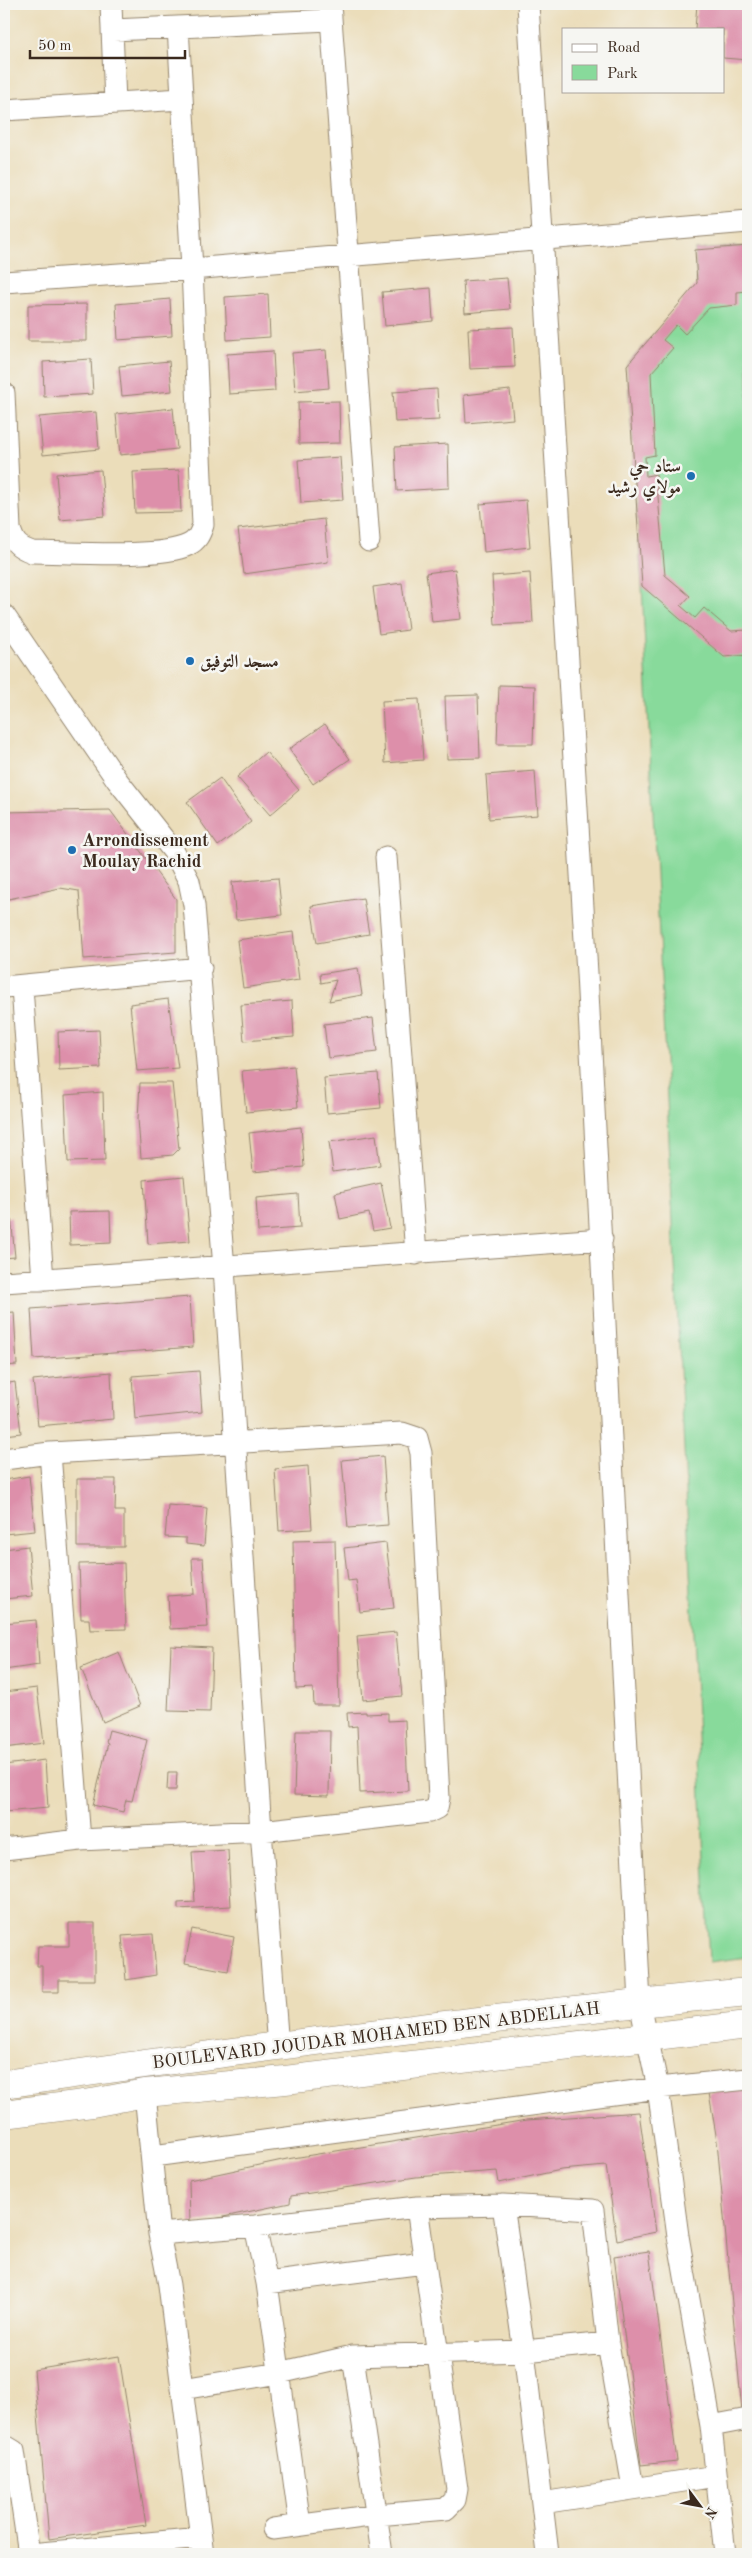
<svg xmlns="http://www.w3.org/2000/svg" width="752" height="2558" viewBox="0 0 752 2558" font-family="'Old Standard TT',Amiri,serif">
<style>
.green{fill:#88da9b;stroke:#62825c}
.building{fill:#dd8faa}
.lines{fill:none;stroke-linecap:round;stroke-linejoin:round}
.street-casing{stroke:#93846c;stroke-width:23}
.secondary-casing{stroke:#93846c;stroke-width:29}
.street{stroke:#fff;stroke-width:21}
.secondary{stroke:#fff;stroke-width:28}
.poi-dot{fill:#1f6fb2;stroke:#f6f6f2;stroke-width:2}
.labels{text-anchor:middle;stroke-width:5;stroke-linejoin:round;paint-order:stroke}
.poi-label{font-size:18px;font-weight:bold;fill:#3b2a1e;stroke:#f6f6f2;text-anchor:start}
.street-label{font-size:18px;fill:#3b2a1e;stroke:#f6f6f2}
</style>
<rect width="100%" height="100%" fill="#f6f6f2"/>
<filter id="ink" filterUnits="userSpaceOnUse"><feTurbulence type="fractalNoise" baseFrequency=".02" numOctaves="2"/><feDisplacementMap in="SourceGraphic" scale="10" xChannelSelector="R" yChannelSelector="G"/><feConvolveMatrix kernelMatrix="1 2 1 2 8 2 1 2 1" color-interpolation-filters="sRGB"/></filter>
<filter id="wash" filterUnits="userSpaceOnUse"><feTurbulence type="fractalNoise" baseFrequency=".0096" numOctaves="4" result="noise"/><feDisplacementMap in="SourceGraphic" scale="20" xChannelSelector="R" yChannelSelector="G"/><feGaussianBlur stdDeviation="1.12" result="paint"/><feColorMatrix in="noise" values="0 0 0 0 0 0 0 0 0 0 0 0 0 0 0 0 0 1.4 0 .05"/><feComposite in="paint" operator="in"/></filter>
<g filter="url(#wash)">
<rect width="100%" height="100%" fill="#ebddba"/>
<path class="green" d="M 748,246 L 748,1957 L 709,1962 L 642,586 L 627,365 L 697,284 L 695,250 Z"/>
<g id="blocks">
<path class="building" d="M 697,4 L 748,4 L 748,60 L 723,58 L 723,29 L 695,29 Z
M 748,246 L 748,291 L 737,292 L 737,305 L 709,308 L 685,334 L 676,325 L 663,340 L 673,348 L 651,373 L 655,455 L 645,457 L 646,476 L 656,474 L 665,575 L 690,596 L 681,606 L 695,618 L 704,608 L 731,631 L 748,630 L 748,655 L 724,657 L 642,586 L 627,365 L 697,283 L 695,250 Z
M 507,278 L 510,309 L 465,313 L 463,281 Z
M 431,288 L 433,321 L 385,326 L 382,292 Z
M 268,294 L 270,337 L 227,340 L 225,297 Z
M 170,299 L 172,336 L 118,340 L 116,304 Z
M 87,304 L 87,341 L 28,341 L 28,305 Z
M 513,327 L 515,367 L 470,369 L 468,329 Z
M 326,350 L 329,388 L 295,391 L 292,353 Z
M 273,351 L 275,391 L 229,394 L 227,354 Z
M 91,359 L 93,394 L 44,397 L 43,362 Z
M 169,361 L 172,391 L 122,396 L 119,366 Z
M 437,389 L 439,420 L 395,422 L 393,392 Z
M 510,390 L 513,419 L 466,423 L 464,395 Z
M 339,401 L 340,443 L 299,444 L 298,402 Z
M 173,408 L 177,449 L 120,455 L 116,414 Z
M 96,412 L 99,449 L 43,455 L 39,417 Z
M 448,444 L 449,488 L 397,491 L 395,447 Z
M 340,457 L 343,500 L 301,503 L 298,460 Z
M 101,470 L 105,516 L 60,520 L 56,474 Z
M 179,470 L 181,512 L 135,513 L 133,472 Z
M 526,500 L 530,547 L 484,552 L 480,504 Z
M 324,519 L 328,562 L 244,574 L 238,529 Z
M 455,569 L 461,619 L 432,622 L 426,573 Z
M 530,573 L 533,623 L 495,625 L 492,576 Z
M 402,583 L 408,630 L 379,634 L 373,587 Z
M 499,685 L 535,686 L 533,744 L 497,744 Z
M 478,695 L 480,758 L 447,759 L 445,696 Z
M 419,699 L 423,760 L 385,763 L 382,701 Z
M 325,724 L 350,759 L 313,784 L 289,749 Z
M 266,752 L 299,790 L 270,815 L 237,777 Z
M 535,771 L 538,815 L 489,819 L 486,775 Z
M 220,778 L 251,822 L 218,846 L 187,802 Z
M 110,810 L 176,899 L 176,952 L 84,959 L 79,891 L 60,888 L 4,900 L 4,812 Z
M 278,878 L 282,915 L 236,920 L 232,882 Z
M 363,898 L 369,934 L 317,943 L 311,906 Z
M 293,932 L 299,980 L 243,988 L 237,940 Z
M 358,968 L 362,995 L 329,1001 L 336,980 L 321,983 L 320,974 Z
M 168,999 L 178,1068 L 137,1071 L 130,1004 Z
M 292,1001 L 294,1037 L 244,1041 L 241,1005 Z
M 373,1018 L 377,1052 L 328,1058 L 324,1024 Z
M 99,1030 L 101,1068 L 59,1070 L 58,1032 Z
M 294,1066 L 298,1107 L 246,1112 L 242,1071 Z
M 378,1073 L 381,1108 L 327,1113 L 324,1078 Z
M 140,1083 L 172,1083 L 179,1149 L 173,1155 L 141,1158 L 138,1119 Z
M 103,1092 L 105,1161 L 68,1162 L 65,1095 Z
M 301,1127 L 304,1167 L 253,1172 L 249,1133 Z
M 376,1135 L 380,1165 L 333,1172 L 329,1142 Z
M 184,1176 L 190,1241 L 148,1244 L 144,1180 Z
M 381,1183 L 390,1228 L 373,1231 L 369,1213 L 340,1219 L 335,1193 Z
M 298,1194 L 300,1228 L 258,1231 L 256,1198 Z
M 110,1211 L 111,1243 L 70,1245 L 69,1212 Z
M 11,1217 L 15,1257 L 4,1258 L 4,1218 Z
M 190,1297 L 193,1347 L 34,1359 L 31,1309 Z
M 14,1312 L 17,1365 L 4,1366 L 4,1313 Z
M 199,1371 L 202,1412 L 135,1419 L 132,1376 Z
M 111,1372 L 113,1419 L 38,1426 L 33,1380 Z
M 15,1382 L 21,1433 L 4,1435 L 4,1384 Z
M 383,1456 L 388,1525 L 348,1528 L 342,1460 Z
M 308,1466 L 312,1529 L 279,1531 L 275,1469 Z
M 29,1476 L 35,1531 L 4,1534 L 4,1480 Z
M 77,1479 L 116,1479 L 115,1511 L 124,1511 L 124,1547 L 77,1547 Z
M 168,1505 L 207,1508 L 204,1546 L 186,1544 L 186,1538 L 165,1537 Z
M 335,1540 L 339,1705 L 314,1705 L 313,1688 L 296,1689 L 293,1541 Z
M 386,1543 L 394,1608 L 360,1612 L 356,1580 L 348,1581 L 344,1548 Z
M 28,1546 L 33,1596 L 4,1599 L 4,1549 Z
M 192,1558 L 203,1558 L 208,1627 L 170,1629 L 168,1596 L 194,1594 Z
M 124,1563 L 126,1629 L 90,1630 L 89,1619 L 81,1619 L 79,1564 Z
M 36,1620 L 39,1665 L 4,1670 L 4,1623 Z
M 396,1632 L 402,1696 L 363,1700 L 357,1636 Z
M 171,1646 L 212,1648 L 210,1712 L 168,1711 Z
M 119,1652 L 140,1706 L 103,1722 L 81,1668 Z
M 37,1688 L 44,1743 L 4,1748 L 4,1692 Z
M 366,1712 L 366,1714 L 388,1713 L 388,1721 L 405,1720 L 408,1791 L 360,1793 L 357,1726 L 348,1727 L 347,1713 Z
M 109,1730 L 147,1740 L 132,1801 L 126,1800 L 123,1812 L 93,1805 L 108,1743 L 106,1742 Z
M 296,1731 L 330,1731 L 329,1796 L 294,1795 Z
M 45,1760 L 48,1808 L 4,1812 L 4,1765 Z
M 168,1772 L 177,1772 L 176,1790 L 167,1790 Z
M 228,1850 L 231,1906 L 178,1909 L 178,1903 L 195,1902 L 192,1852 Z
M 69,1923 L 95,1923 L 95,1980 L 59,1980 L 59,1992 L 42,1992 L 42,1966 L 37,1966 L 38,1946 L 69,1946 Z
M 192,1929 L 234,1937 L 228,1971 L 185,1963 Z
M 153,1934 L 156,1975 L 126,1980 L 122,1936 Z
M 748,2087 L 748,2411 L 742,2412 L 717,2141 L 709,2093 Z
M 639,2112 L 656,2232 L 617,2240 L 606,2166 L 561,2170 L 499,2183 L 497,2171 L 416,2177 L 291,2196 L 290,2203 L 190,2224 L 189,2180 L 287,2159 L 527,2120 Z
M 649,2251 L 677,2461 L 641,2465 L 614,2256 Z
M 119,2356 L 146,2525 L 49,2539 L 34,2370 Z"/>
</g>
</g>
<g filter="url(#ink)">
<use href="#blocks" fill-opacity="0" stroke="#93846c" stroke-width="1"/>
<g class="lines">
<g class="street-casing">
<path id="street" d="M 111,4 L 115,103
M 330,4 L 369,541
M 528,4 L 587,973 L 640,2003 L 658,2088 L 678,2236 L 711,2426 L 725,2554
M 113,30 L 330,20
M 4,110 L 182,99
M 4,282 L 192,269 L 748,222
M 4,393 L 10,529 C 14,543 18,547 32,552 C 68,552 158,559 188,545 C 197,541 200,534 203,525 L 192,269 L 178,27
M 4,615 L 117,780 L 174,852 L 189,881 L 194,905 L 224,1268 L 261,1831 L 278,2047
M 386,857 L 416,1254
M 4,987 L 201,968
M 22,987 L 43,1280
M 4,1282 L 602,1239
M 50,1453 L 80,1840
M 4,1459 L 50,1453 L 402,1433 L 417,1438 L 421,1453 L 439,1798 L 437,1808 L 429,1812 L 261,1831 L 80,1840 L 4,1849
M 145,2093 L 159,2234 L 169,2285 L 203,2554
M 153,2156 L 658,2088 L 748,2079
M 503,2205 L 524,2351 L 548,2554
M 255,2226 L 267,2283 L 300,2525
M 159,2234 L 255,2226 L 417,2207 L 503,2205 L 593,2210 L 608,2343 L 633,2488
M 267,2283 L 424,2263
M 353,2356 L 382,2554
M 182,2389 L 279,2373 L 353,2356 L 524,2351 L 608,2343
M 711,2426 L 748,2419
M 4,2445 L 14,2451 L 29,2554
M 542,2503 L 716,2476
M 273,2529 L 377,2515 L 446,2509 L 455,2500 L 457,2489 L 417,2207
M 30,2554 L 201,2538"/>
</g>
<g class="secondary-casing">
<path id="secondary" d="M 4,2084 C 251,2048 500,2016 748,1992
M 4,2114 L 92,2103 L 145,2093 L 285,2080 L 748,2025"/>
</g>
<use href="#street" class="street"/>
<use href="#secondary" class="secondary"/>
</g>
</g>
<g class="poi-dot">
<circle cx="691" cy="476" r="5"/>
<circle cx="190" cy="661" r="5"/>
<circle cx="72" cy="850" r="5"/>
</g>
<g class="labels">
<g class="poi-label">
<text x="681" y="472" text-anchor="end">ستاد حي<tspan x="681" dy="21">مولاي رشيد</tspan></text>
<text x="200" y="667">مسجد التوفيق</text>
<text x="82" y="846">Arrondissement<tspan x="82" dy="21">Moulay Rachid</tspan></text>
</g>
<g class="street-label">
<text transform="translate(376 2035) rotate(-7)" y="6">BOULEVARD JOUDAR MOHAMED BEN ABDELLAH</text>
</g>
</g>
<rect width="752" height="2558" fill="none" stroke="#f6f6f2" stroke-width="20"/>
<rect x="562" y="28" width="162" height="65" fill="#f6f6f2" stroke="#aba49d"/>
<rect x="572" y="44" width="25" height="8" fill="#ffffff" stroke="#aba49d"/>
<text x="607" y="52" font-size="15" fill="#3b2a1e">Road</text>
<rect x="572" y="65" width="25" height="15" fill="#88da9b" stroke="#aba49d"/>
<text x="607" y="78" font-size="15" fill="#3b2a1e">Park</text>
<g transform="translate(700 2506) rotate(122)" stroke="#f6f6f2" stroke-width="4" paint-order="stroke">
<path d="M0-4L9 19L0 12L-9 19Z" fill="#3b2a1e"/>
<text y="-8" font-size="14" font-weight="bold" text-anchor="middle" fill="#3b2a1e">N</text>
</g>
<path d="M30 50v8h155v-8" fill="none" stroke="#3b2a1e" stroke-width="2.5"/>
<text x="38" y="50" font-size="15" fill="#3b2a1e" stroke="#f6f6f2" stroke-width="4" paint-order="stroke">50 m</text>
</svg>
